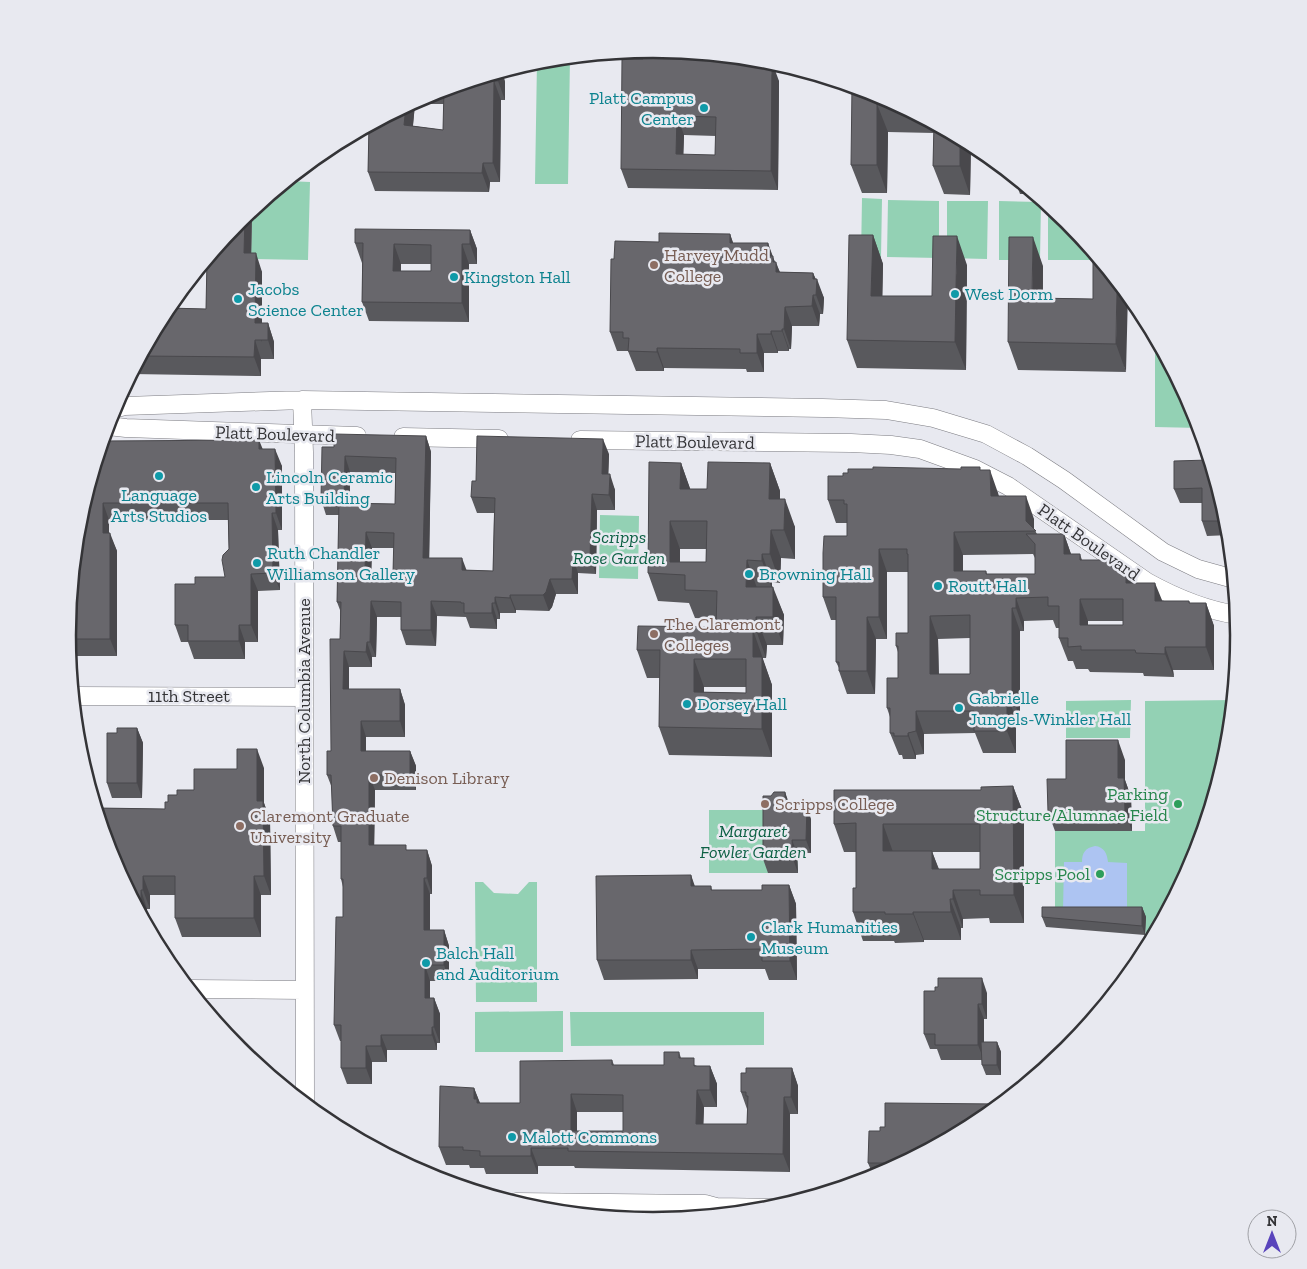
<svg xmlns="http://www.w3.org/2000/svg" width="1307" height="1269" viewBox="0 0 1307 1269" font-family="'Zilla Slab',serif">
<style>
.green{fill:#93d1b4}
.water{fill:#adc4f2}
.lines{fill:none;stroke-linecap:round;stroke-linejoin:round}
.street-casing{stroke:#7c7c82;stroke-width:19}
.street{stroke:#fff;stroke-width:18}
.wall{fill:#59595d;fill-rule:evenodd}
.shaded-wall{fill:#49484c}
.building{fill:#68676c;stroke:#49484c;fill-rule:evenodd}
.culture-dot{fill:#0f9aa8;stroke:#e8e9f0;stroke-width:2}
.education-dot{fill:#8d6e63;stroke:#e8e9f0;stroke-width:2}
.leisure-dot{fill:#2e9e5b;stroke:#e8e9f0;stroke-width:2}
.labels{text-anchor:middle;stroke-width:5;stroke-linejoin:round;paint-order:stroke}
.culture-label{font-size:18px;fill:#0d838f;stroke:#e8e9f0;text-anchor:start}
.education-label{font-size:18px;fill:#785e54;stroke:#e8e9f0;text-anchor:start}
.street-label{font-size:18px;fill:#343437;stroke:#e8e9f0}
.park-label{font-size:18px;font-style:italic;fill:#0e6145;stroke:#e8e9f0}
.leisure-label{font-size:18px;fill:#27864d;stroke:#e8e9f0;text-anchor:end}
.rim{fill:none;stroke:#343437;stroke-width:2.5}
</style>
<rect width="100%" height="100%" fill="#e8e9f0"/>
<path class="green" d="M 570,57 L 568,184 L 535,184 L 537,61 Z
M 287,181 L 310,182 L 308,260 L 251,259 L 252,210 Z
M 862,198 L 882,199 L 881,258 L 861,258 Z
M 888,200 L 939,201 L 939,258 L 887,257 Z
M 947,201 L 988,201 L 987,259 L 947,258 Z
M 999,201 L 1041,202 L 1040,260 L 999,260 Z
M 1048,204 L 1068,221 L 1098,258 L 1098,260 L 1048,260 Z
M 1155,345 L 1160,345 L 1195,411 L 1200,428 L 1155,427 Z
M 600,515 L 639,516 L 638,579 L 599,578 Z
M 1131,700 L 1130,738 L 1066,738 L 1066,701 Z
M 1233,700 L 1228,749 L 1195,859 L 1146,950 L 1145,917 L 1055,917 L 1055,831 L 1145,831 L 1145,701 Z
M 709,810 L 776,810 L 797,853 L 798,873 L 709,873 Z
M 475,882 L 483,882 L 494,893 L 518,894 L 529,882 L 537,882 L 537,1002 L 476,1002 Z
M 563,1011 L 563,1052 L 475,1052 L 475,1012 Z
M 570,1012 L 764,1012 L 764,1045 L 571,1046 Z"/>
<path class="water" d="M 1095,846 C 1104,847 1107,853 1108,862 L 1127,863 L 1127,911 L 1063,911 L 1064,862 L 1082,862 C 1082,853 1085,848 1095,846 Z"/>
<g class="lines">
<g class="street-casing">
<path id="street" d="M 302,400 L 304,452 L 305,1102
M 113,409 L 125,406 L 302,400 L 823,408 L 886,410 L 933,418 L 986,434 L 1027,456 L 1064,480 L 1163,552 L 1198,569 L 1234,579
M 108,426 L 126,428 L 357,436
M 403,437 L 499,439
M 580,440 L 851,443 L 891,445 L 920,449 L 975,469 L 1008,486 L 1147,582 C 1176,598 1205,610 1237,615
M 74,696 L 304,697
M 191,989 L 303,990
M 516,1202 L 705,1204 L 716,1207 L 772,1208"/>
</g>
<use href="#street" class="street"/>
</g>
<path class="wall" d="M 654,49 L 755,59 L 756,61 L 779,81 L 778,190 L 628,188 L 621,169 L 643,59 ZM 684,135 L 716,136 L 715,155 L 683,155 Z
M 502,71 L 505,82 L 505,100 L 501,100 L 500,182 L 490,182 L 489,192 L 375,191 L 368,172 L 369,126 L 430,93 ZM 415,104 L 444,104 L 443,130 L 413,126 Z
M 878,93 L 971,143 L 970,195 L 944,194 L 933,166 L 934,133 L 888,132 L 887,193 L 862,193 L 851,165 Z
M 1013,175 L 1036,194 L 1020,194 Z
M 252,210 L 251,253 L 262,272 L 262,323 L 268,323 L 274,342 L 274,359 L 261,359 L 261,376 L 132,374 L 168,307 L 168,308 L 206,309 L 207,271 L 198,271 L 226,237 L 228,237 L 240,220 Z
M 470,230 L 477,249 L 477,264 L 469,264 L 469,322 L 369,321 L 362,302 L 362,263 L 355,243 ZM 401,264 L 431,264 L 431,271 L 401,271 Z
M 730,234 L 733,243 L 768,243 L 772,256 L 780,272 L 813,273 L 824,298 L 823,314 L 820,314 L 819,326 L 792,326 L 791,349 L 789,349 L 789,351 L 778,351 L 778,353 L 764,353 L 764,372 L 747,372 L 746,369 L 664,368 L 664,371 L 636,371 L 628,351 L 617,351 L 610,332 L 614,259 L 659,242 Z
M 873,235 L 883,264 L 882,296 L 932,296 L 967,265 L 966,370 L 857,368 L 847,340 Z
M 1093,252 L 1126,372 L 1018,370 L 1008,342 L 1043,266 L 1043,298 L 1093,299 Z
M 426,436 L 431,452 L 429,558 L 466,570 L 493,571 L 494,513 L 477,513 L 471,497 L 476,481 L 609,454 L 608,474 L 615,490 L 615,510 L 597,510 L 596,574 L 578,573 L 578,594 L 556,594 L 552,607 L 549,611 L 516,610 L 516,613 L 500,613 L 500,619 L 497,619 L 497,629 L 470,628 L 466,617 L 437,616 L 436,646 L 406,645 L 401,630 L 401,617 L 377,617 L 376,657 L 372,657 L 372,667 L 349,667 L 349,689 L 400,689 L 405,705 L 405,737 L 366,737 L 366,751 L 410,751 L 416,766 L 416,790 L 375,790 L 374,845 L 408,850 L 427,850 L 432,866 L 432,894 L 430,894 L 430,930 L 444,930 L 449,946 L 449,981 L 430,981 L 430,998 L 434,998 L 440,1014 L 440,1043 L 437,1043 L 437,1050 L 387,1050 L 387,1062 L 372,1062 L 372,1084 L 347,1084 L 341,1068 L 341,1041 L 340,1041 L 334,1025 L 343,917 L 343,887 L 341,879 L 341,842 L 338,842 L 333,826 L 332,788 L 327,775 L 331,751 L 340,639 L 340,610 L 337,602 L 339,515 L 326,515 L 321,499 L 334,447 ZM 350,472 L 395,473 L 395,504 L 350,503 ZM 372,548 L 394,548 L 393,573 L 371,572 Z
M 103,441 L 263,449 L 282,466 L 282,530 L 278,530 L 280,590 L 258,591 L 258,642 L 245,642 L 245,659 L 194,659 L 188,642 L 181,642 L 175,625 L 195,584 L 225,577 L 229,549 L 228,520 L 109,520 L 109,533 L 117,551 L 117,656 L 70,656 L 68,634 Z
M 1209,460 L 1228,521 L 1230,535 L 1207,536 L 1202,521 L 1202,503 L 1180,503 L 1174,489 Z
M 681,463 L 690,489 L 707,489 L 770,463 L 780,491 L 780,499 L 795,527 L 795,559 L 781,558 L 780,583 L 772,582 L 772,587 L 784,615 L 783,645 L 767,645 L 766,658 L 763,658 L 763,660 L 772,685 L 772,757 L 669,755 L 659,727 L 660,678 L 647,678 L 637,650 L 716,627 L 716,619 L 695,618 L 689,603 L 658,601 L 648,573 ZM 680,549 L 706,549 L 706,562 L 680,562 ZM 704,687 L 746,687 L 746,693 L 704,692 Z
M 981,470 L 998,493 L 999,496 L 1034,519 L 1034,529 L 1037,534 L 1064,534 L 1071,554 L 1080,554 L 1082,560 L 1117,565 L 1126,565 L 1133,583 L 1162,601 L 1189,601 L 1190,603 L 1206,603 L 1214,626 L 1214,670 L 1173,670 L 1174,677 L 1144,676 L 1143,673 L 1090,672 L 1088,669 L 1076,669 L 1073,661 L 1068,661 L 1059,638 L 1059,628 L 1056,628 L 1053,620 L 1024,621 L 1024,631 L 1020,631 L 1020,718 L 1016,718 L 1016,753 L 983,753 L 975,733 L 924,734 L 924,754 L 916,755 L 916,759 L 903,759 L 902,755 L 899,755 L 890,733 L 890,717 L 887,708 L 898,678 L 898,652 L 896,646 L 908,633 L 908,572 L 887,572 L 887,639 L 876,639 L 875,694 L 847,694 L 839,671 L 839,668 L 836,662 L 836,620 L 831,620 L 823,597 L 847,536 L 847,523 L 836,523 L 828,500 L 843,476 ZM 1033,554 L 1035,558 L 1035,574 L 987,574 L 986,571 L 963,571 L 963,555 ZM 1088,621 L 1123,621 L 1123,625 L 1088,625 ZM 970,638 L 970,674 L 939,674 L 938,639 Z
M 137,728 L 143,743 L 142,798 L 112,798 L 107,783 L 117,733 Z
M 1125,760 L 1125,780 L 1131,797 L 1132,831 L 1055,831 L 1048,812 L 1066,779 Z
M 264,768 L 264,803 L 270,820 L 271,895 L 261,895 L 261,937 L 182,937 L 175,918 L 175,895 L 150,895 L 150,909 L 147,909 L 147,924 L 112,858 L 94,781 L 101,800 L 101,808 L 165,809 L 168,802 L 177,795 L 194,790 L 237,769 Z
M 1013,786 L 1024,815 L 1024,923 L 990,923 L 989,918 L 963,919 L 963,928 L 961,928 L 961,940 L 924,940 L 924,942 L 895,943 L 894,941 L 863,941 L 853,912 L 856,888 L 856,852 L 844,852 L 834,824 L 981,790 ZM 932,852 L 980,852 L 980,869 L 939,869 Z
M 785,792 L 789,806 L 811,819 L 811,853 L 797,853 L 798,873 L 768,873 L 763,859 L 771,796 Z
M 691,875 L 694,886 L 711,886 L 712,890 L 762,890 L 789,885 L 796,904 L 797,980 L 769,980 L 765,969 L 698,969 L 698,979 L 604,980 L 597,960 Z
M 1142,907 L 1146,917 L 1145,935 L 1046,927 L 1042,917 Z
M 987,993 L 987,1019 L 984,1019 L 984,1042 L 997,1042 L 1001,1052 L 1001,1075 L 986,1075 L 982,1065 L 982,1060 L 941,1060 L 937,1049 L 930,1049 L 924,1034 Z
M 679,1052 L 681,1058 L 697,1066 L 710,1066 L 717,1084 L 717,1107 L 704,1107 L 703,1124 L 747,1124 L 747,1109 L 741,1092 L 746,1073 L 792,1068 L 798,1086 L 798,1114 L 790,1114 L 790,1172 L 575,1168 L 574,1166 L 538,1166 L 538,1174 L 486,1174 L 484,1168 L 470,1168 L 469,1165 L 446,1165 L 439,1147 L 474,1088 L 480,1103 L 520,1103 L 612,1060 L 614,1065 L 664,1065 ZM 577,1112 L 623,1112 L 623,1131 L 577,1131 Z
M 979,1122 L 878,1175 L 873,1175 L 868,1163 L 880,1131 L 885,1127 Z"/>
<path class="shaded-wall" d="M 751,58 L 755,59 L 758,68 L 751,61 Z
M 772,62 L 779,81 L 778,190 L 771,171 Z
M 502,71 L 505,82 L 505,100 L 498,81 L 498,73 Z
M 494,81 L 501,100 L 500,182 L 493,163 Z
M 415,101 L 415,104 L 411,144 L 404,125 L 406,106 Z
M 877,104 L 888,132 L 887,193 L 877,165 Z
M 677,116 L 684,135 L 683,170 L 676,154 Z
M 960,137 L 971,143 L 970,195 L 960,166 Z
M 483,163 L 490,182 L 489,192 L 482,173 Z
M 252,210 L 251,272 L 244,253 L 245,216 Z
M 470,230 L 477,249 L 477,264 L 470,244 Z
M 730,234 L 737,254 L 730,243 Z
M 873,235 L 883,264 L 882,324 L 871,296 Z
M 957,236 L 967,265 L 966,370 L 955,342 Z
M 1033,237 L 1043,266 L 1042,327 L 1032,298 Z
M 768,243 L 776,265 L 776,262 L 783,281 L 776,272 L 767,256 Z
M 394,244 L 401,264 L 401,291 L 393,271 Z
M 462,244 L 469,264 L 469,322 L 462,303 Z
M 256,253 L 262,272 L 262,342 L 255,323 Z
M 813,273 L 817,282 L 817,279 L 824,298 L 823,314 L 816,295 L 813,279 Z
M 1117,280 L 1128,293 L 1126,372 L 1116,344 Z
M 813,295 L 820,314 L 819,326 L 812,306 Z
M 785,307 L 792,326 L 791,349 L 784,329 Z
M 268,323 L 274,342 L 274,359 L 268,340 Z
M 782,329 L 789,349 L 789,351 L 782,331 Z
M 771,331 L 778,351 L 778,353 L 771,334 Z
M 757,334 L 764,353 L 764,372 L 757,353 Z
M 255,340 L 261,359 L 261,376 L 254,357 Z
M 657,348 L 664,368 L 664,371 L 657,352 Z
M 426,436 L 431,452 L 429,573 L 423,558 Z
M 603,439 L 609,454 L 608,489 L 602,474 Z
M 259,440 L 266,457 L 259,449 Z
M 275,449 L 282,466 L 282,530 L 276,513 Z
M 345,456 L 350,472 L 349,515 L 344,500 Z
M 681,463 L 691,491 L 680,489 Z
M 770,463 L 780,491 L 780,527 L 769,499 Z
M 990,470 L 998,493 L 999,519 L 991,496 Z
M 610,474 L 615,490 L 615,510 L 609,495 Z
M 592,494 L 597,510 L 596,574 L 590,558 Z
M 1026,496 L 1034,519 L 1034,531 L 1026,521 Z
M 785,499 L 795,527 L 795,559 L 784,530 Z
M 103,503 L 109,520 L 109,551 L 103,533 Z
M 272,513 L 278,530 L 280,590 L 273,573 Z
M 670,521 L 680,549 L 680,575 L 670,562 Z
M 771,530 L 781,558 L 780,583 L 770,554 Z
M 366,532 L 372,548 L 371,588 L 365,572 Z
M 954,532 L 963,555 L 963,594 L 954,571 Z
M 110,533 L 117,551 L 117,656 L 110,639 Z
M 1064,534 L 1072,557 L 1064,554 Z
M 879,549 L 887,572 L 887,639 L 879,617 Z
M 762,554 L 772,582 L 772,589 L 762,561 Z
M 462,558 L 468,574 L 462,570 Z
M 573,558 L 578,573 L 578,594 L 572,579 Z
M 747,560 L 757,588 L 746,587 Z
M 1126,565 L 1135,588 L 1126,583 Z
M 251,574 L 258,591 L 258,642 L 251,625 Z
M 550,579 L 556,594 L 552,607 L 549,611 L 543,595 Z
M 1155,583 L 1164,605 L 1155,601 Z
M 773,587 L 784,615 L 783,645 L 773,617 Z
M 510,595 L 516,610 L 516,613 L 510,598 Z
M 495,597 L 500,613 L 500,619 L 495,603 Z
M 1016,598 L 1024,621 L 1024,631 L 1016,608 Z
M 1080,599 L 1088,621 L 1088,648 L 1080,625 Z
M 371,601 L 377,617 L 376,657 L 370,642 Z
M 431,601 L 437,616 L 436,646 L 431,630 Z
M 492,603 L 497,619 L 497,629 L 492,613 Z
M 1206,603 L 1214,626 L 1214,670 L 1206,647 Z
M 1012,608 L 1020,631 L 1020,718 L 1012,696 Z
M 930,616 L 938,639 L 939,697 L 930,674 Z
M 756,617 L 767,645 L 766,658 L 756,630 Z
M 867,617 L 876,639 L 875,694 L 867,671 Z
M 239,625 L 245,642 L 245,659 L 239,641 Z
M 753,630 L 772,685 L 772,757 L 762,729 L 753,657 Z
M 367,642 L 372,657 L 372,667 L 366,652 Z
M 1165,647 L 1173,670 L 1174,677 L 1165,654 Z
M 344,651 L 349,667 L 349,705 L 343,689 Z
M 694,659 L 704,687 L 704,720 L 694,692 Z
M 400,689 L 405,705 L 405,737 L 400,721 Z
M 1007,696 L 1016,718 L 1016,753 L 1007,731 Z
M 916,711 L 924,734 L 924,754 L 916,731 Z
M 361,721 L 366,737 L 366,766 L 361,751 Z
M 137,728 L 143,743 L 142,798 L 137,783 Z
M 908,733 L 916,755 L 916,759 L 908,736 Z
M 1118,740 L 1125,760 L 1125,780 L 1131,797 L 1132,831 L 1125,812 L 1118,778 Z
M 257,749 L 264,768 L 264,803 L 270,820 L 271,895 L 264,876 L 257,801 Z
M 410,751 L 416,766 L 416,790 L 410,775 Z
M 369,775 L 375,790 L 374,861 L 369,845 Z
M 94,781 L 101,800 L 101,820 L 94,797 Z
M 1013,786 L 1024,815 L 1024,923 L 1014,895 Z
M 785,792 L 790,806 L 785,806 Z
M 807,806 L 811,819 L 811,853 L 806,840 Z
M 883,824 L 893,852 L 883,851 Z
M 792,840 L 797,853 L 798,873 L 793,859 Z
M 427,850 L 432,866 L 432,894 L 427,878 Z
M 932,851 L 942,879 L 932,869 Z
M 691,875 L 698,895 L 691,886 Z
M 143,876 L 150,895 L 150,909 L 143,890 Z
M 254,876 L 261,895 L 261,937 L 254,918 Z
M 424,878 L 430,894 L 430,946 L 424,930 Z
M 789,885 L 796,904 L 797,980 L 790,961 Z
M 141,890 L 147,909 L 147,924 L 141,911 Z
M 953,890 L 963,919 L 963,928 L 953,899 Z
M 950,899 L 961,928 L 961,940 L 951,912 Z
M 1142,907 L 1146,917 L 1145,935 L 1142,926 Z
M 913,912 L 924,940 L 924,942 L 913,914 Z
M 444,930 L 449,946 L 449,981 L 444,965 Z
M 691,950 L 698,969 L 698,979 L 691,960 Z
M 425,965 L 430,981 L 430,1014 L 425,998 Z
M 982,978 L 987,993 L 987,1019 L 982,1004 Z
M 434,998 L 440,1014 L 440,1043 L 434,1027 Z
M 978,1004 L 984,1019 L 984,1060 L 978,1045 Z
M 432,1027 L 437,1043 L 437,1050 L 432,1035 Z
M 381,1035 L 387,1050 L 387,1062 L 381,1046 Z
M 997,1042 L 1001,1052 L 1001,1075 L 997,1065 Z
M 366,1046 L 372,1062 L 372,1084 L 366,1068 Z
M 710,1066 L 717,1084 L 717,1107 L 710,1090 Z
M 792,1068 L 798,1086 L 798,1114 L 791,1097 Z
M 474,1088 L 481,1106 L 481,1108 L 474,1099 Z
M 697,1090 L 704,1107 L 703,1141 L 696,1124 Z
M 571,1094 L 577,1112 L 577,1148 L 571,1131 Z
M 784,1097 L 790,1114 L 790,1172 L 783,1154 Z
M 531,1148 L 538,1166 L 538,1174 L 531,1156 Z"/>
<path class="building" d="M 654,49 L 751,58 L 751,61 L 772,62 L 771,171 L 621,169 L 622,59 L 643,59 L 643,50 ZM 677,116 L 716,117 L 715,155 L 676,154 Z
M 498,72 L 498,81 L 494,81 L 493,163 L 483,163 L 482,173 L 368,172 L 369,126 L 406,106 L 404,125 L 443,130 L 444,89 Z
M 852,86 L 878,93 L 898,104 L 877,104 L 877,165 L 851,165 Z
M 934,123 L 960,137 L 960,166 L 933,166 Z
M 245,216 L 244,253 L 256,253 L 255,323 L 268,323 L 268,340 L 255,340 L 254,357 L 141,356 L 167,308 L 206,309 L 207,259 L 226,237 L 228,237 L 228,234 L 240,220 Z
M 355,229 L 470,230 L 470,244 L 462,244 L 462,303 L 362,302 L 363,243 L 355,243 ZM 394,244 L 431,245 L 431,271 L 393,271 Z
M 659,233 L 730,234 L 730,243 L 768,243 L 767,256 L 773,256 L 773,262 L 776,262 L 776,272 L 813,273 L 813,279 L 817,279 L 816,295 L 813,295 L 812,306 L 785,307 L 784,329 L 782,329 L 782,331 L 771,331 L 771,334 L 757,334 L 757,353 L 740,353 L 740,349 L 657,348 L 657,352 L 628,351 L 629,338 L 623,338 L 623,332 L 610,332 L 611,259 L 614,259 L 615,241 L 659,242 Z
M 849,235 L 873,235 L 871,296 L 932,296 L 933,236 L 957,236 L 955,342 L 847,340 Z
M 1009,237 L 1033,237 L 1032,298 L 1093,299 L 1093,252 L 1117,280 L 1116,344 L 1008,342 Z
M 334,434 L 426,436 L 423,558 L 462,558 L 462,570 L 493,571 L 495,498 L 471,497 L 472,481 L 476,481 L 477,436 L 603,439 L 602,474 L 610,474 L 609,495 L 592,494 L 590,558 L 573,558 L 572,579 L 550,579 L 546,592 L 543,595 L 510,595 L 510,598 L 495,597 L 495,603 L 492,603 L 492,613 L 464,613 L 464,603 L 461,603 L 461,602 L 431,601 L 431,630 L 401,630 L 401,602 L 371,601 L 370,642 L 367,642 L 366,652 L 344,651 L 343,689 L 400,689 L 400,721 L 361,721 L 361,751 L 410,751 L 410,775 L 369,775 L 369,845 L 406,845 L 406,850 L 427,850 L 427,878 L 424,878 L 424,930 L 444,930 L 444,965 L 425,965 L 425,998 L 434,998 L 434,1027 L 432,1027 L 432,1035 L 381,1035 L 381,1046 L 366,1046 L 366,1068 L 341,1068 L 341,1025 L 334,1025 L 336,917 L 343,917 L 343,879 L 341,879 L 341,826 L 333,826 L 331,775 L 327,775 L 327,751 L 331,751 L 330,639 L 340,639 L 341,602 L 337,602 L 339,503 L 395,504 L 396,458 L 345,456 L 344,500 L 321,499 L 322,447 L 334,447 ZM 366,532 L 394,533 L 393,573 L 365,572 Z
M 259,440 L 259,449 L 275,449 L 276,513 L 272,513 L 273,573 L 251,574 L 251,625 L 239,625 L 239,641 L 188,641 L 188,625 L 175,625 L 175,584 L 195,584 L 195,577 L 225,577 L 222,560 L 223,555 L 229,549 L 228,503 L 103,503 L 103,533 L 110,533 L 110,639 L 68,639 L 68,634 L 79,520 L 103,441 Z
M 1209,456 L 1228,521 L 1202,521 L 1202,488 L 1174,489 L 1174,461 L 1209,460 Z
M 649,462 L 681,463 L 680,489 L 707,489 L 708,462 L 770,463 L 769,499 L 785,499 L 784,530 L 771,530 L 770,554 L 762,554 L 762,561 L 747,560 L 746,587 L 773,587 L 773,617 L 756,617 L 756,630 L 753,630 L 753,657 L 762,657 L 762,729 L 659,727 L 660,650 L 637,650 L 638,626 L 716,627 L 717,591 L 685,590 L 685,575 L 648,573 ZM 670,521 L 707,521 L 706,562 L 670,562 ZM 694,659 L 746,659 L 746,693 L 694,692 Z
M 873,467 L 961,469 L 961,467 L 980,467 L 980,470 L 990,470 L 991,496 L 1026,496 L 1026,521 L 1036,531 L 954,532 L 954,571 L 986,571 L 986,574 L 1035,574 L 1035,544 L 1026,534 L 1064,534 L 1064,554 L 1080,554 L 1080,560 L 1116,560 L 1116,565 L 1126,565 L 1126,583 L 1155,583 L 1155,601 L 1189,601 L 1189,603 L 1206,603 L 1206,647 L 1165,647 L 1165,654 L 1136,653 L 1135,650 L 1081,650 L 1081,646 L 1068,647 L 1068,638 L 1059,638 L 1059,606 L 1048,606 L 1048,597 L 1016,598 L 1016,608 L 1012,608 L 1012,696 L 1007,696 L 1007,731 L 974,731 L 974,711 L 916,711 L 916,731 L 908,733 L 908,736 L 894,736 L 894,733 L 890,733 L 890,708 L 887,708 L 887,678 L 898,678 L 898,646 L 896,646 L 896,633 L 908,633 L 908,554 L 907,554 L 907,549 L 879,549 L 879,617 L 867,617 L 867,671 L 839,671 L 839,662 L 836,662 L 836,597 L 823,597 L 823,553 L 824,536 L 847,536 L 847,504 L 844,504 L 844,500 L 828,500 L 828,476 L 843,476 L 843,473 L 848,473 L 848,469 L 873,469 ZM 1080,599 L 1123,599 L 1123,625 L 1080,625 ZM 970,615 L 970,674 L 930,674 L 930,616 Z
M 117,728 L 137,728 L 137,783 L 107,783 L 107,733 L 117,733 Z
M 1066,740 L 1118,740 L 1118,778 L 1124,778 L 1125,812 L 1048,812 L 1047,779 L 1066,779 Z
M 237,749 L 257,749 L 257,801 L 263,801 L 264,876 L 254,876 L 254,918 L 175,918 L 175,876 L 143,876 L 143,890 L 141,890 L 141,911 L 112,858 L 97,808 L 165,809 L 165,802 L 168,802 L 168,795 L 177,795 L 177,790 L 194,790 L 194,769 L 237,769 Z
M 89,781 L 94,781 L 94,797 Z
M 1013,786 L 1014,895 L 980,895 L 980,890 L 953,890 L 953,899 L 950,899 L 951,912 L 913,912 L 913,914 L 885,914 L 885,912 L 853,912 L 853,888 L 856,888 L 856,823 L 834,824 L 834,790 L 981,790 L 981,787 ZM 883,824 L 980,824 L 980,869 L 932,869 L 932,851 L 883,851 Z
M 774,792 L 785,792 L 785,806 L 807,806 L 806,840 L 792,840 L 793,859 L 763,859 L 763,796 L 771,796 Z
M 691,875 L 691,886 L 711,886 L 711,890 L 762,890 L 762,885 L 789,885 L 790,961 L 762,961 L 762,949 L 691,950 L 691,960 L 597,960 L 596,876 Z
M 1042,907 L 1142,907 L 1142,926 L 1042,917 Z
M 938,978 L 982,978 L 982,1004 L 978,1004 L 978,1045 L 935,1045 L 935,1034 L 924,1034 L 924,991 L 935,991 L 935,987 L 938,987 Z
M 981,1042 L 997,1042 L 997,1065 L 982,1065 Z
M 664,1052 L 679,1052 L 679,1058 L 694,1058 L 694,1066 L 710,1066 L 710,1090 L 697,1090 L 696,1124 L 747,1124 L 748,1096 L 746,1096 L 746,1092 L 741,1092 L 741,1073 L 746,1073 L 746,1068 L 792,1068 L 791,1097 L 784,1097 L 783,1154 L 568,1151 L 568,1148 L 531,1148 L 531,1156 L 480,1156 L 480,1151 L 463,1150 L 463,1147 L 439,1147 L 440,1086 L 474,1088 L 474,1099 L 477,1099 L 477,1103 L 520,1103 L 520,1061 L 612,1060 L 612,1065 L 664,1065 ZM 571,1094 L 623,1095 L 623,1131 L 571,1131 Z
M 885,1103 L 1000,1104 L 979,1122 L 884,1172 L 884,1163 L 868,1163 L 869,1131 L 880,1131 L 880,1127 L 885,1127 Z
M 653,1217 L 676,1218 L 653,1220 Z"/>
<g class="culture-dot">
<circle cx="704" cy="108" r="5"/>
<circle cx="454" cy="277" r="5"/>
<circle cx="955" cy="294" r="5"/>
<circle cx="238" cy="299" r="5"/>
<circle cx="159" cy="476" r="5"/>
<circle cx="256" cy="487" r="5"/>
<circle cx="257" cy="563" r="5"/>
<circle cx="749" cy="574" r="5"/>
<circle cx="938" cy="586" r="5"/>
<circle cx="687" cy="704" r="5"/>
<circle cx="959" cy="708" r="5"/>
<circle cx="751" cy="937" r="5"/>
<circle cx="426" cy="963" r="5"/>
<circle cx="512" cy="1137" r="5"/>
</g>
<g class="education-dot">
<circle cx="654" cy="265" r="5"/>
<circle cx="654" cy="634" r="5"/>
<circle cx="374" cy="778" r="5"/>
<circle cx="765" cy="804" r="5"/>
<circle cx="240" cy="826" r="5"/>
</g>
<g class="leisure-dot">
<circle cx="1178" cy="804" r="5"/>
<circle cx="1100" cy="874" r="5"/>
</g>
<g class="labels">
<g class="culture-label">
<text x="694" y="104" text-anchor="end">Platt Campus<tspan x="694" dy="21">Center</tspan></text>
<text x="464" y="283">Kingston Hall</text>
<text x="248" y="295">Jacobs<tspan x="248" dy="21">Science Center</tspan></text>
<text x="965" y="300">West Dorm</text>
<text x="266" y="483">Lincoln Ceramic<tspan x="266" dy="21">Arts Building</tspan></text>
<text x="159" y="501" text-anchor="middle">Language<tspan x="159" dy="21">Arts Studios</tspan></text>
<text x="267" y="559">Ruth Chandler<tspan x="267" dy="21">Williamson Gallery</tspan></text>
<text x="759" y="580">Browning Hall</text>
<text x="948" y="592">Routt Hall</text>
<text x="969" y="704">Gabrielle<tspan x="969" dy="21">Jungels-Winkler Hall</tspan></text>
<text x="697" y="710">Dorsey Hall</text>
<text x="761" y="933">Clark Humanities<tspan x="761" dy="21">Museum</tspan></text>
<text x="436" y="959">Balch Hall<tspan x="436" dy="21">and Auditorium</tspan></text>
<text x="522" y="1143">Malott Commons</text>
</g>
<g class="education-label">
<text x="664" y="261">Harvey Mudd<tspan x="664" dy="21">College</tspan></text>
<text x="664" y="630">The Claremont<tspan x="664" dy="21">Colleges</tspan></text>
<text x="384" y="784">Denison Library</text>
<text x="775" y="810">Scripps College</text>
<text x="250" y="822">Claremont Graduate<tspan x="250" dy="21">University</tspan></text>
</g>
<g class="street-label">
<text transform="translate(275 434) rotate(2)" y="6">Platt Boulevard</text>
<text transform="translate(695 442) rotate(1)" y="6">Platt Boulevard</text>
<text transform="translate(1089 542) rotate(35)" y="6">Platt Boulevard</text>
<text transform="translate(304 691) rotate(-90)" y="6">North Columbia Avenue</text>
<text x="189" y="702">11th Street</text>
</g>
<g class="park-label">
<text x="619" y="543">Scripps<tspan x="619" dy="21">Rose Garden</tspan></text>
<text x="753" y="837">Margaret<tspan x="753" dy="21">Fowler Garden</tspan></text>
</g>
<g class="leisure-label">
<text x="1168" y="800">Parking<tspan x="1168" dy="21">Structure/Alumnae Field</tspan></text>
<text x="1090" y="880">Scripps Pool</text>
</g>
</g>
<path d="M0 0H1307V1269H0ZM76 635a577 577 0 1 1 1154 0a577 577 0 1 1-1154 0Z" fill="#e8e9f0" fill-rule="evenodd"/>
<path class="rim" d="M76 635a577 577 0 1 1 1154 0a577 577 0 1 1-1154 0Z"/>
<g transform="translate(1272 1234)"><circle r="24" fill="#e8e9f0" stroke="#a0a1a6"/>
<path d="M0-4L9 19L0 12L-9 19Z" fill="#5944bc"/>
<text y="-8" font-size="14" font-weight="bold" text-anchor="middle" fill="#343437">N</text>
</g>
</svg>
